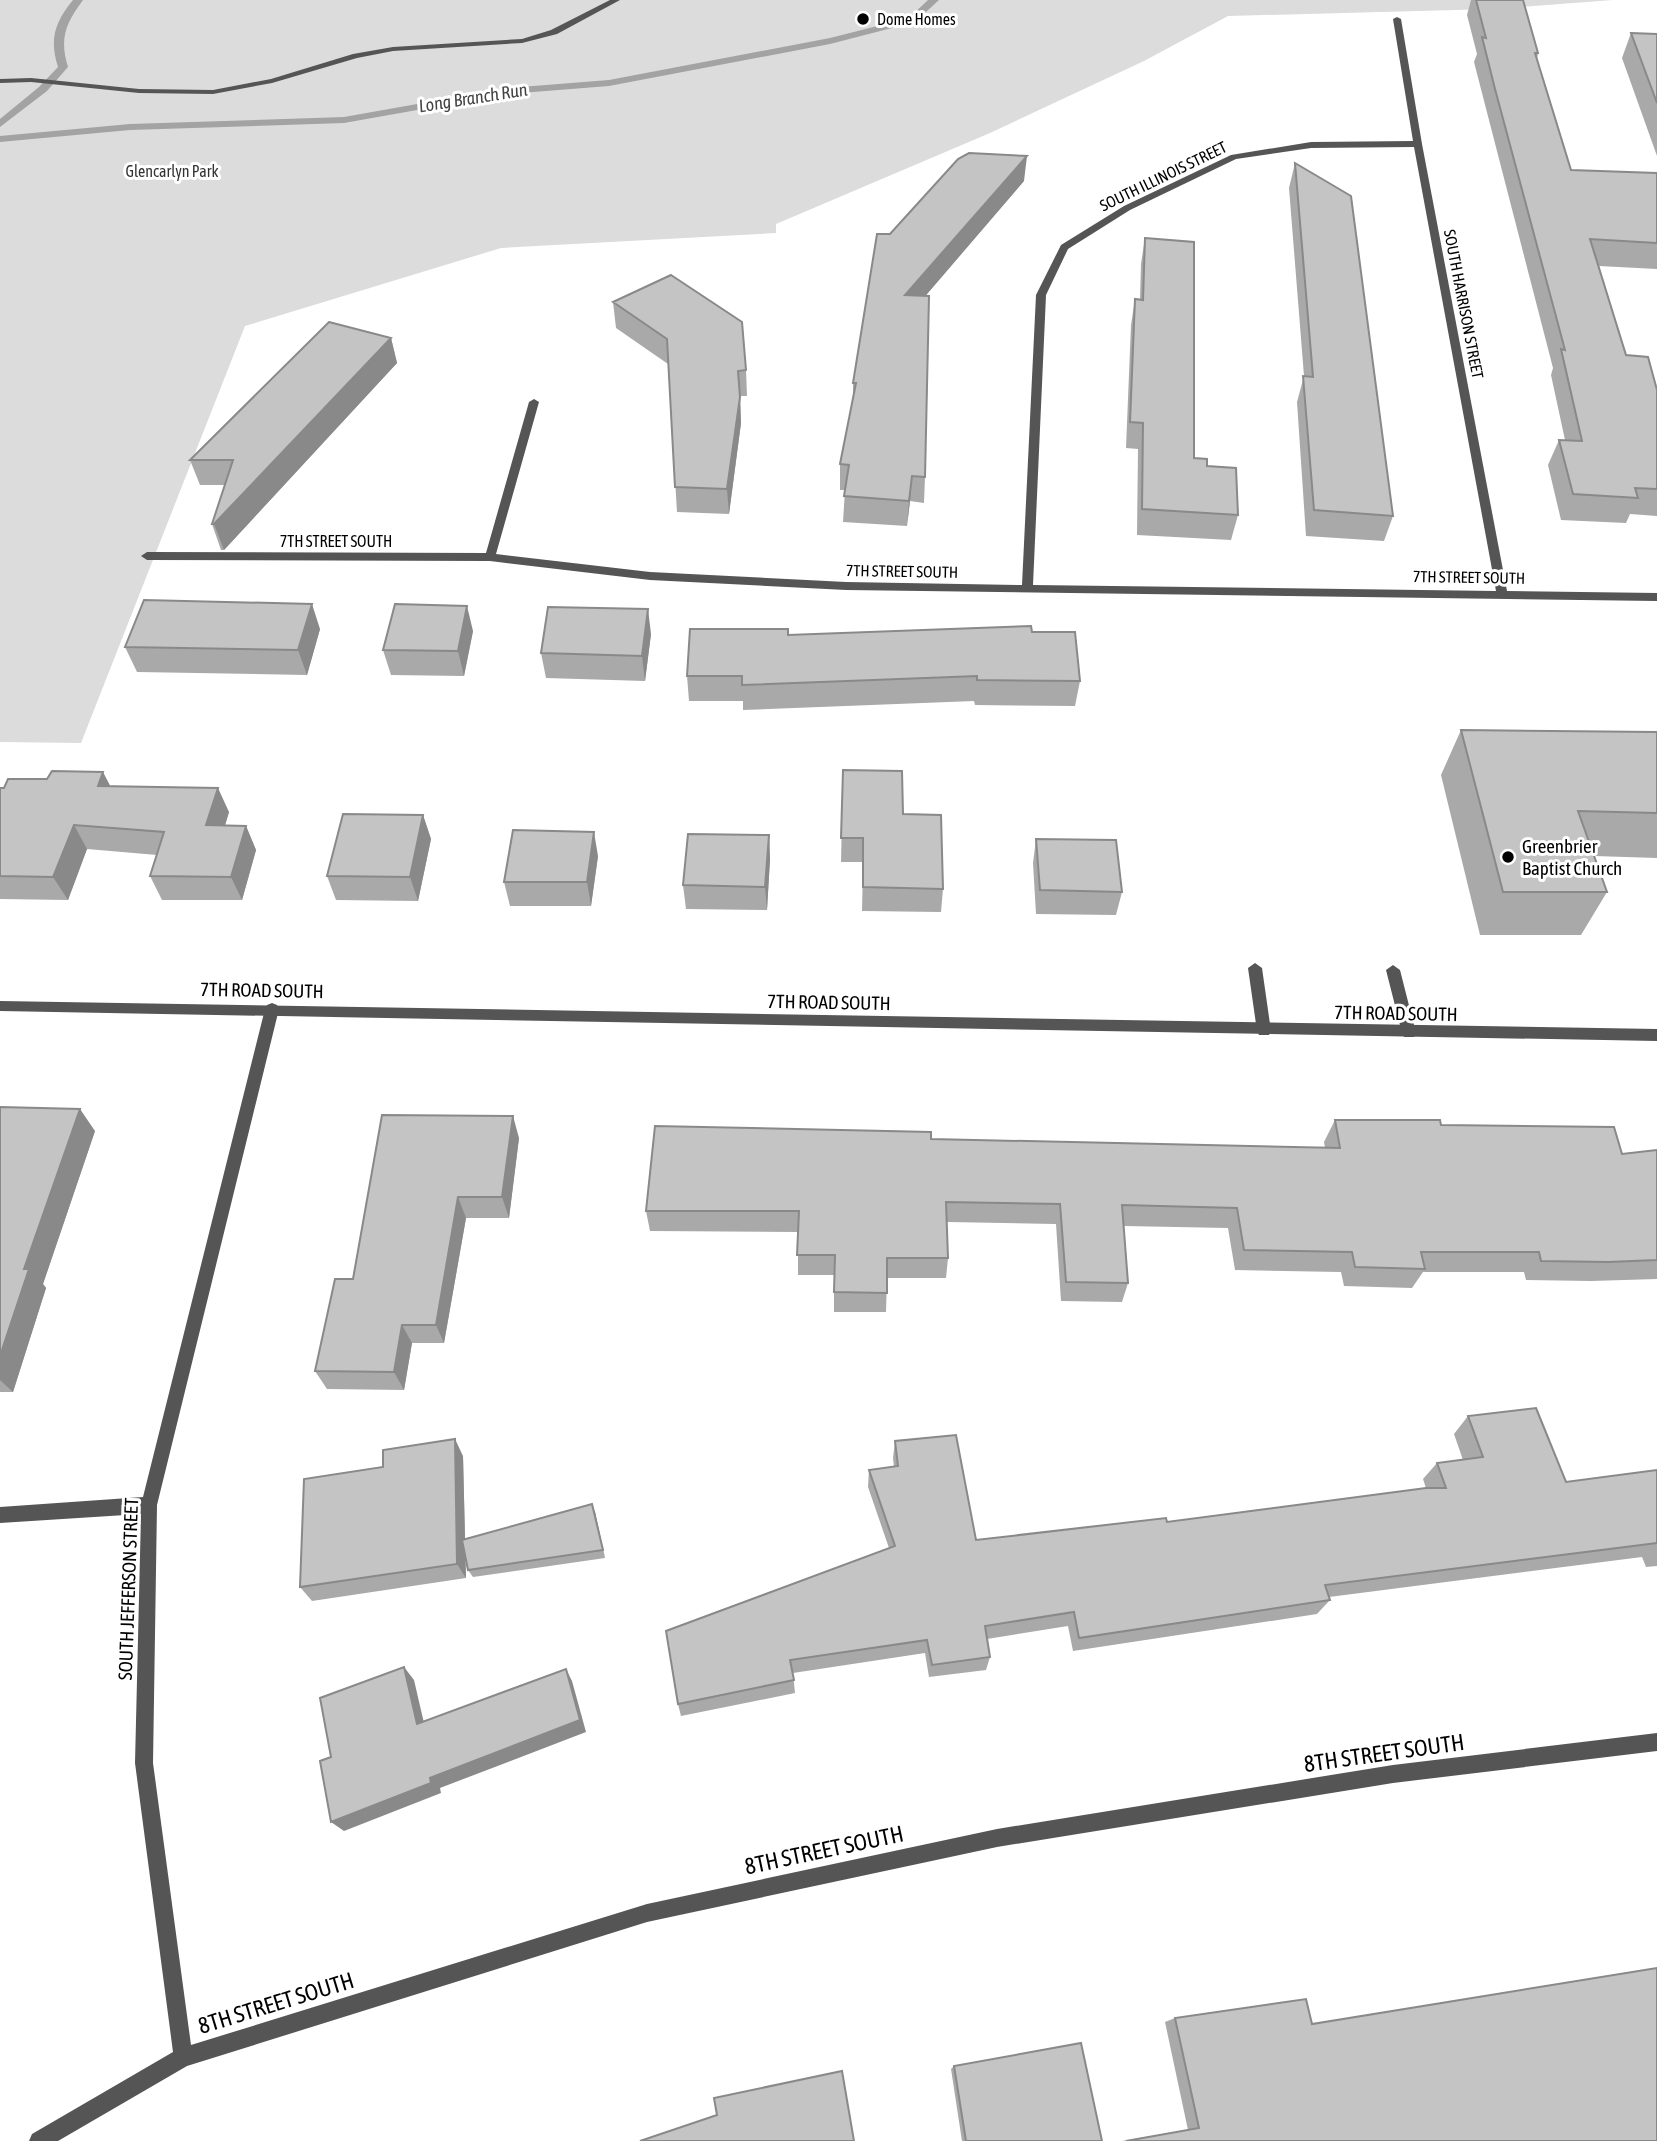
<svg xmlns="http://www.w3.org/2000/svg" width="1657" height="2141" viewBox="0 0 1657 2141" font-family="'Asap Condensed',sans-serif">
<style>
.green{fill:#dcdcdc}
.lines{fill:none;stroke-linecap:round;stroke-linejoin:round}
.stream{fill:#a3a3a3;fill-rule:evenodd}
.service{fill:#555;fill-rule:evenodd}
.minor{fill:#555;fill-rule:evenodd}
.tertiary{fill:#555;fill-rule:evenodd}
.wall{fill:#a9a9a9}
.shaded-wall{fill:#898989}
.building{fill:#c4c4c4;stroke:#898989;stroke-width:2}
.poi-dot{fill:#000;stroke:#fff;stroke-width:2.5}
.labels{text-anchor:middle;stroke-width:6;stroke-linejoin:round;paint-order:stroke}
.far-poi-label{font-size:16px;fill:#000;stroke:#fff;text-anchor:start}
.far-park-label{font-size:16px;fill:#333;stroke:#fff}
.far-street-label{font-size:16px;fill:#000;stroke:#fff}
.far-water-label{font-size:18px;font-style:italic;fill:#444;stroke:#fff}
.poi-label{font-size:19px;fill:#000;stroke:#fff;text-anchor:start}
.street-label{font-size:19px;fill:#000;stroke:#fff}
.near-street-label{font-size:23px;fill:#000;stroke:#fff}
</style>
<rect width="100%" height="100%" fill="#fff"/>
<path class="green" d="M 0,0 L 1613,0 L 1493,9 L 1228,16 L 1144,61 L 990,133 L 776,224 L 776,233 L 501,248 L 245,326 L 81,743 L 0,742 Z"/>
<g class="lines">
<path class="stream" d="M 73,0 L 83,0 C 66,23 59,38 68,67 L 47,91 L 0,127 L 0,119 L 39,87 L 58,67 C 49,39 55,22 73,0 Z
M 928,0 L 939,0 L 915,22 L 830,44 L 609,86 L 507,94 L 344,123 L 130,130 L 0,142 L 0,136 L 130,124 L 344,117 L 507,88 L 609,80 L 830,38 L 909,18 Z"/>
<path class="service" d="M 610,0 L 620,0 L 557,34 L 522,43 L 393,51 L 357,58 L 272,83 L 213,94 L 139,93 L 31,82 L 0,83 L 0,79 L 31,78 L 139,89 L 213,90 L 271,79 L 353,54 L 393,47 L 522,39 L 551,30 Z
M 1255,963 L 1262,968 L 1271,1031 L 1269,1035 L 1259,1035 L 1257,1031 L 1248,968 Z
M 1393,965 L 1400,970 L 1416,1033 L 1414,1037 L 1404,1037 L 1402,1033 L 1386,970 Z"/>
<path class="minor" d="M 1397,17 L 1401,19 L 1422,144 L 1507,591 L 1657,593 L 1657,601 L 846,590 L 650,580 L 490,561 L 147,560 L 141,556 L 147,552 L 486,553 L 529,402 L 534,399 L 539,402 L 496,554 L 650,572 L 846,582 L 1022,585 L 1036,295 L 1061,245 L 1124,206 L 1231,155 L 1311,142 L 1413,141 L 1393,19 ZM 1414,147 L 1496,591 L 1033,585 L 1046,295 L 1068,249 L 1130,210 L 1236,159 L 1311,148 Z
M 272,1003 L 277,1005 L 279,1009 L 157,1505 L 153,1763 L 191,2045 L 647,1904 L 997,1829 L 1393,1765 L 1657,1733 L 1657,1751 L 1393,1783 L 997,1847 L 647,1922 L 187,2066 L 58,2141 L 29,2141 L 32,2134 L 173,2052 L 135,1763 L 141,1514 L 0,1523 L 0,1507 L 143,1497 L 265,1009 L 267,1005 Z"/>
<path class="tertiary" d="M 0,1001 L 1657,1029 L 1657,1041 L 0,1011 Z"/>
</g>
<path class="wall" d="M 1471,0 L 1523,0 L 1538,53 L 1537,59 L 1571,170 L 1657,173 L 1657,269 L 1599,266 L 1626,355 L 1657,390 L 1657,516 L 1630,514 L 1626,523 L 1561,520 L 1548,465 L 1559,440 L 1565,440 L 1551,375 L 1553,368 L 1474,62 L 1477,54 L 1467,15 Z
M 1631,33 L 1657,34 L 1657,156 L 1622,58 Z
M 1295,163 L 1393,516 L 1384,541 L 1306,536 L 1297,402 L 1304,376 L 1289,188 Z
M 1024,181 L 925,296 L 925,477 L 924,503 L 910,501 L 907,526 L 843,522 L 845,490 L 840,490 L 840,464 L 853,397 L 853,383 L 890,234 Z
M 1145,238 L 1194,458 L 1207,466 L 1238,515 L 1231,540 L 1137,535 L 1138,449 L 1126,448 L 1131,325 L 1135,299 L 1140,299 L 1141,264 Z
M 613,302 L 746,370 L 747,396 L 740,396 L 741,423 L 729,514 L 677,512 L 668,364 L 616,328 Z
M 391,338 L 397,363 L 224,550 L 221,550 L 212,524 L 225,485 L 200,485 L 190,460 Z
M 320,629 L 307,675 L 137,672 L 125,647 Z
M 473,631 L 464,676 L 391,675 L 383,650 Z
M 1032,632 L 1080,681 L 1075,706 L 975,705 L 974,701 L 743,710 L 743,701 L 689,701 L 687,676 L 788,635 Z
M 651,634 L 645,681 L 546,678 L 541,653 Z
M 1461,730 L 1657,732 L 1657,858 L 1594,856 L 1607,892 L 1581,935 L 1480,935 L 1441,775 Z
M 843,770 L 903,814 L 943,889 L 941,912 L 862,911 L 863,862 L 841,862 Z
M 110,786 L 229,812 L 225,825 L 246,826 L 256,850 L 242,900 L 162,900 L 150,876 L 157,855 L 87,849 L 68,900 L 0,899 L 0,788 Z
M 423,815 L 431,839 L 418,901 L 336,900 L 327,876 Z
M 769,835 L 770,859 L 767,910 L 686,909 L 683,885 Z
M 1036,839 L 1122,892 L 1116,915 L 1036,914 L 1033,863 Z
M 598,856 L 591,906 L 510,906 L 504,882 Z
M 0,1107 L 95,1131 L 43,1284 L 46,1288 L 13,1392 L 0,1392 Z
M 1335,1120 L 1441,1125 L 1622,1154 L 1657,1150 L 1657,1279 L 1591,1281 L 1526,1280 L 1524,1272 L 1423,1272 L 1412,1288 L 1344,1286 L 1341,1272 L 1235,1270 L 1228,1228 L 1124,1226 L 1128,1283 L 1122,1302 L 1061,1301 L 1056,1224 L 947,1222 L 948,1258 L 946,1278 L 887,1278 L 886,1312 L 834,1312 L 834,1275 L 798,1275 L 798,1232 L 650,1231 L 646,1211 L 931,1139 L 1325,1148 L 1324,1142 Z
M 519,1138 L 509,1218 L 466,1218 L 444,1343 L 412,1343 L 404,1390 L 327,1389 L 315,1371 L 353,1279 Z
M 1468,1416 L 1566,1482 L 1657,1470 L 1657,1566 L 1646,1567 L 1642,1557 L 1329,1597 L 1330,1600 L 1317,1614 L 1073,1651 L 1068,1626 L 987,1639 L 990,1657 L 986,1670 L 929,1677 L 925,1653 L 793,1673 L 795,1693 L 681,1716 L 678,1704 L 889,1548 L 868,1487 L 869,1470 L 894,1467 L 893,1458 L 895,1441 L 976,1540 L 1167,1522 L 1426,1488 L 1423,1479 L 1437,1463 L 1463,1460 L 1454,1434 Z
M 463,1456 L 465,1539 L 595,1512 L 605,1558 L 473,1577 L 468,1570 L 465,1556 L 466,1578 L 312,1601 L 300,1587 Z
M 1175,2018 L 1312,2024 L 1657,2141 L 1122,2141 L 1188,2130 L 1165,2022 Z
M 954,2066 L 1102,2141 L 962,2141 L 951,2069 Z"/>
<path class="shaded-wall" d="M 1027,156 L 1024,181 L 904,321 L 905,295 Z
M 391,338 L 397,363 L 224,550 L 214,524 Z
M 740,397 L 741,423 L 729,514 L 727,489 Z
M 912,476 L 910,501 L 907,526 L 909,501 Z
M 312,604 L 320,629 L 307,675 L 298,650 Z
M 467,606 L 473,631 L 464,676 L 458,651 Z
M 648,609 L 651,634 L 645,681 L 642,656 Z
M 103,772 L 116,797 L 98,786 Z
M 218,788 L 229,812 L 218,849 L 206,825 Z
M 423,815 L 431,839 L 418,901 L 410,877 Z
M 74,825 L 87,849 L 68,900 L 53,877 Z
M 246,826 L 256,850 L 242,900 L 231,877 Z
M 594,832 L 598,856 L 591,906 L 587,882 Z
M 769,835 L 770,859 L 767,910 L 765,887 Z
M 80,1109 L 95,1131 L 43,1284 L 46,1288 L 13,1392 L 0,1380 L 0,1356 L 24,1269 Z
M 513,1116 L 519,1138 L 509,1218 L 502,1197 Z
M 458,1197 L 466,1218 L 444,1343 L 436,1325 Z
M 402,1325 L 412,1343 L 404,1390 L 394,1372 Z
M 455,1439 L 463,1456 L 466,1578 L 457,1564 Z
M 592,1504 L 595,1512 L 605,1558 L 603,1550 Z
M 404,1667 L 414,1680 L 427,1736 L 417,1724 Z
M 566,1669 L 572,1681 L 586,1732 L 440,1788 L 441,1793 L 344,1831 L 331,1822 L 430,1778 Z"/>
<path class="building" d="M 1476,0 L 1523,0 L 1538,53 L 1535,53 L 1571,170 L 1657,173 L 1657,243 L 1590,239 L 1626,355 L 1648,357 L 1657,390 L 1657,489 L 1635,488 L 1638,498 L 1573,494 L 1559,440 L 1582,441 L 1561,349 L 1565,350 L 1495,89 L 1482,37 L 1486,38 Z
M 1631,33 L 1657,34 L 1657,103 Z
M 969,153 L 1027,156 L 905,295 L 929,296 L 925,477 L 912,476 L 909,501 L 844,496 L 849,465 L 840,464 L 856,383 L 853,383 L 877,234 L 890,234 L 958,159 Z
M 1295,163 L 1351,196 L 1393,516 L 1314,510 L 1303,376 L 1313,377 Z
M 1145,238 L 1194,242 L 1194,458 L 1207,459 L 1207,466 L 1236,468 L 1238,515 L 1142,509 L 1143,423 L 1130,422 L 1135,299 L 1143,300 Z
M 671,275 L 742,322 L 746,370 L 738,371 L 740,397 L 727,489 L 675,487 L 667,339 L 613,302 Z
M 329,322 L 391,338 L 214,524 L 212,524 L 233,460 L 190,460 Z
M 144,600 L 312,604 L 298,650 L 125,647 Z
M 395,604 L 467,606 L 458,651 L 383,650 Z
M 548,607 L 648,609 L 642,656 L 541,653 Z
M 1031,626 L 1032,632 L 1075,632 L 1080,681 L 977,680 L 977,676 L 742,685 L 742,676 L 687,676 L 690,629 L 788,629 L 788,635 Z
M 1461,730 L 1657,732 L 1657,813 L 1578,811 L 1607,892 L 1503,892 Z
M 843,770 L 902,771 L 903,814 L 941,815 L 943,889 L 863,887 L 863,838 L 841,838 Z
M 52,771 L 103,772 L 98,786 L 218,788 L 206,825 L 246,826 L 231,877 L 150,876 L 164,832 L 74,825 L 53,877 L 0,876 L 0,788 L 4,788 L 8,779 L 47,779 Z
M 343,814 L 423,815 L 410,877 L 327,876 Z
M 513,830 L 594,832 L 587,882 L 504,882 Z
M 688,834 L 769,835 L 765,887 L 683,885 Z
M 1036,839 L 1116,840 L 1122,892 L 1040,890 Z
M 0,1107 L 80,1109 L 24,1269 L 29,1269 L 0,1356 Z
M 382,1115 L 513,1116 L 502,1197 L 458,1197 L 436,1325 L 402,1325 L 394,1372 L 315,1371 L 335,1279 L 353,1279 Z
M 1335,1120 L 1440,1120 L 1441,1125 L 1614,1127 L 1622,1154 L 1657,1150 L 1657,1260 L 1608,1262 L 1541,1261 L 1539,1252 L 1421,1252 L 1425,1269 L 1355,1267 L 1352,1252 L 1244,1250 L 1237,1208 L 1122,1205 L 1128,1283 L 1066,1282 L 1060,1204 L 946,1202 L 948,1258 L 887,1258 L 887,1293 L 834,1292 L 835,1255 L 797,1255 L 799,1211 L 646,1211 L 655,1126 L 931,1132 L 931,1139 L 1340,1148 Z
M 1536,1408 L 1566,1482 L 1657,1470 L 1657,1543 L 1325,1585 L 1330,1600 L 1079,1638 L 1074,1612 L 985,1626 L 990,1657 L 932,1665 L 927,1640 L 790,1660 L 794,1680 L 678,1704 L 666,1631 L 895,1546 L 869,1470 L 898,1466 L 895,1441 L 956,1435 L 976,1540 L 1166,1518 L 1167,1522 L 1426,1488 L 1446,1488 L 1437,1463 L 1483,1457 L 1468,1416 Z
M 455,1439 L 457,1564 L 300,1587 L 304,1479 L 383,1467 L 383,1450 Z
M 592,1504 L 603,1550 L 468,1570 L 462,1540 Z
M 404,1667 L 417,1724 L 566,1669 L 580,1720 L 430,1778 L 431,1783 L 331,1822 L 320,1761 L 331,1757 L 320,1698 Z
M 1657,1968 L 1657,2141 L 1126,2141 L 1199,2128 L 1175,2018 L 1306,1999 L 1312,2024 Z
M 1081,2043 L 1102,2141 L 966,2141 L 954,2066 Z
M 842,2071 L 854,2141 L 640,2141 L 717,2115 L 714,2098 Z"/>
<g class="poi-dot">
<circle cx="863" cy="19" r="7"/>
<circle cx="1508" cy="857" r="7"/>
</g>
<g class="labels">
<g class="far-poi-label">
<text x="877" y="25">Dome Homes</text>
</g>
<g class="far-park-label">
<text x="172" y="177">Glencarlyn Park</text>
</g>
<g class="far-street-label">
<text transform="translate(1163 176) rotate(-26)" y="6">SOUTH ILLINOIS STREET</text>
<text transform="translate(1464 304) rotate(79)" y="6">SOUTH HARRISON STREET</text>
<text x="336" y="547">7TH STREET SOUTH</text>
<text transform="translate(902 571) rotate(1)" y="6">7TH STREET SOUTH</text>
<text transform="translate(1469 577) rotate(1)" y="6">7TH STREET SOUTH</text>
</g>
<g class="far-water-label">
<text transform="translate(473 98) rotate(-9)" y="6">Long Branch Run</text>
</g>
<g class="poi-label">
<text x="1522" y="853">Greenbrier<tspan x="1522" dy="22">Baptist Church</tspan></text>
</g>
<g class="street-label">
<text transform="translate(262 990) rotate(1)" y="7">7TH ROAD SOUTH</text>
<text transform="translate(829 1002) rotate(1)" y="7">7TH ROAD SOUTH</text>
<text transform="translate(1396 1013) rotate(1)" y="7">7TH ROAD SOUTH</text>
<text transform="translate(128 1589) rotate(-88)" y="7">SOUTH JEFFERSON STREET</text>
</g>
<g class="near-street-label">
<text transform="translate(1384 1753) rotate(-8)" y="8">8TH STREET SOUTH</text>
<text transform="translate(824 1850) rotate(-12)" y="8">8TH STREET SOUTH</text>
<text transform="translate(276 2003) rotate(-17)" y="8">8TH STREET SOUTH</text>
</g>
</g>
</svg>
